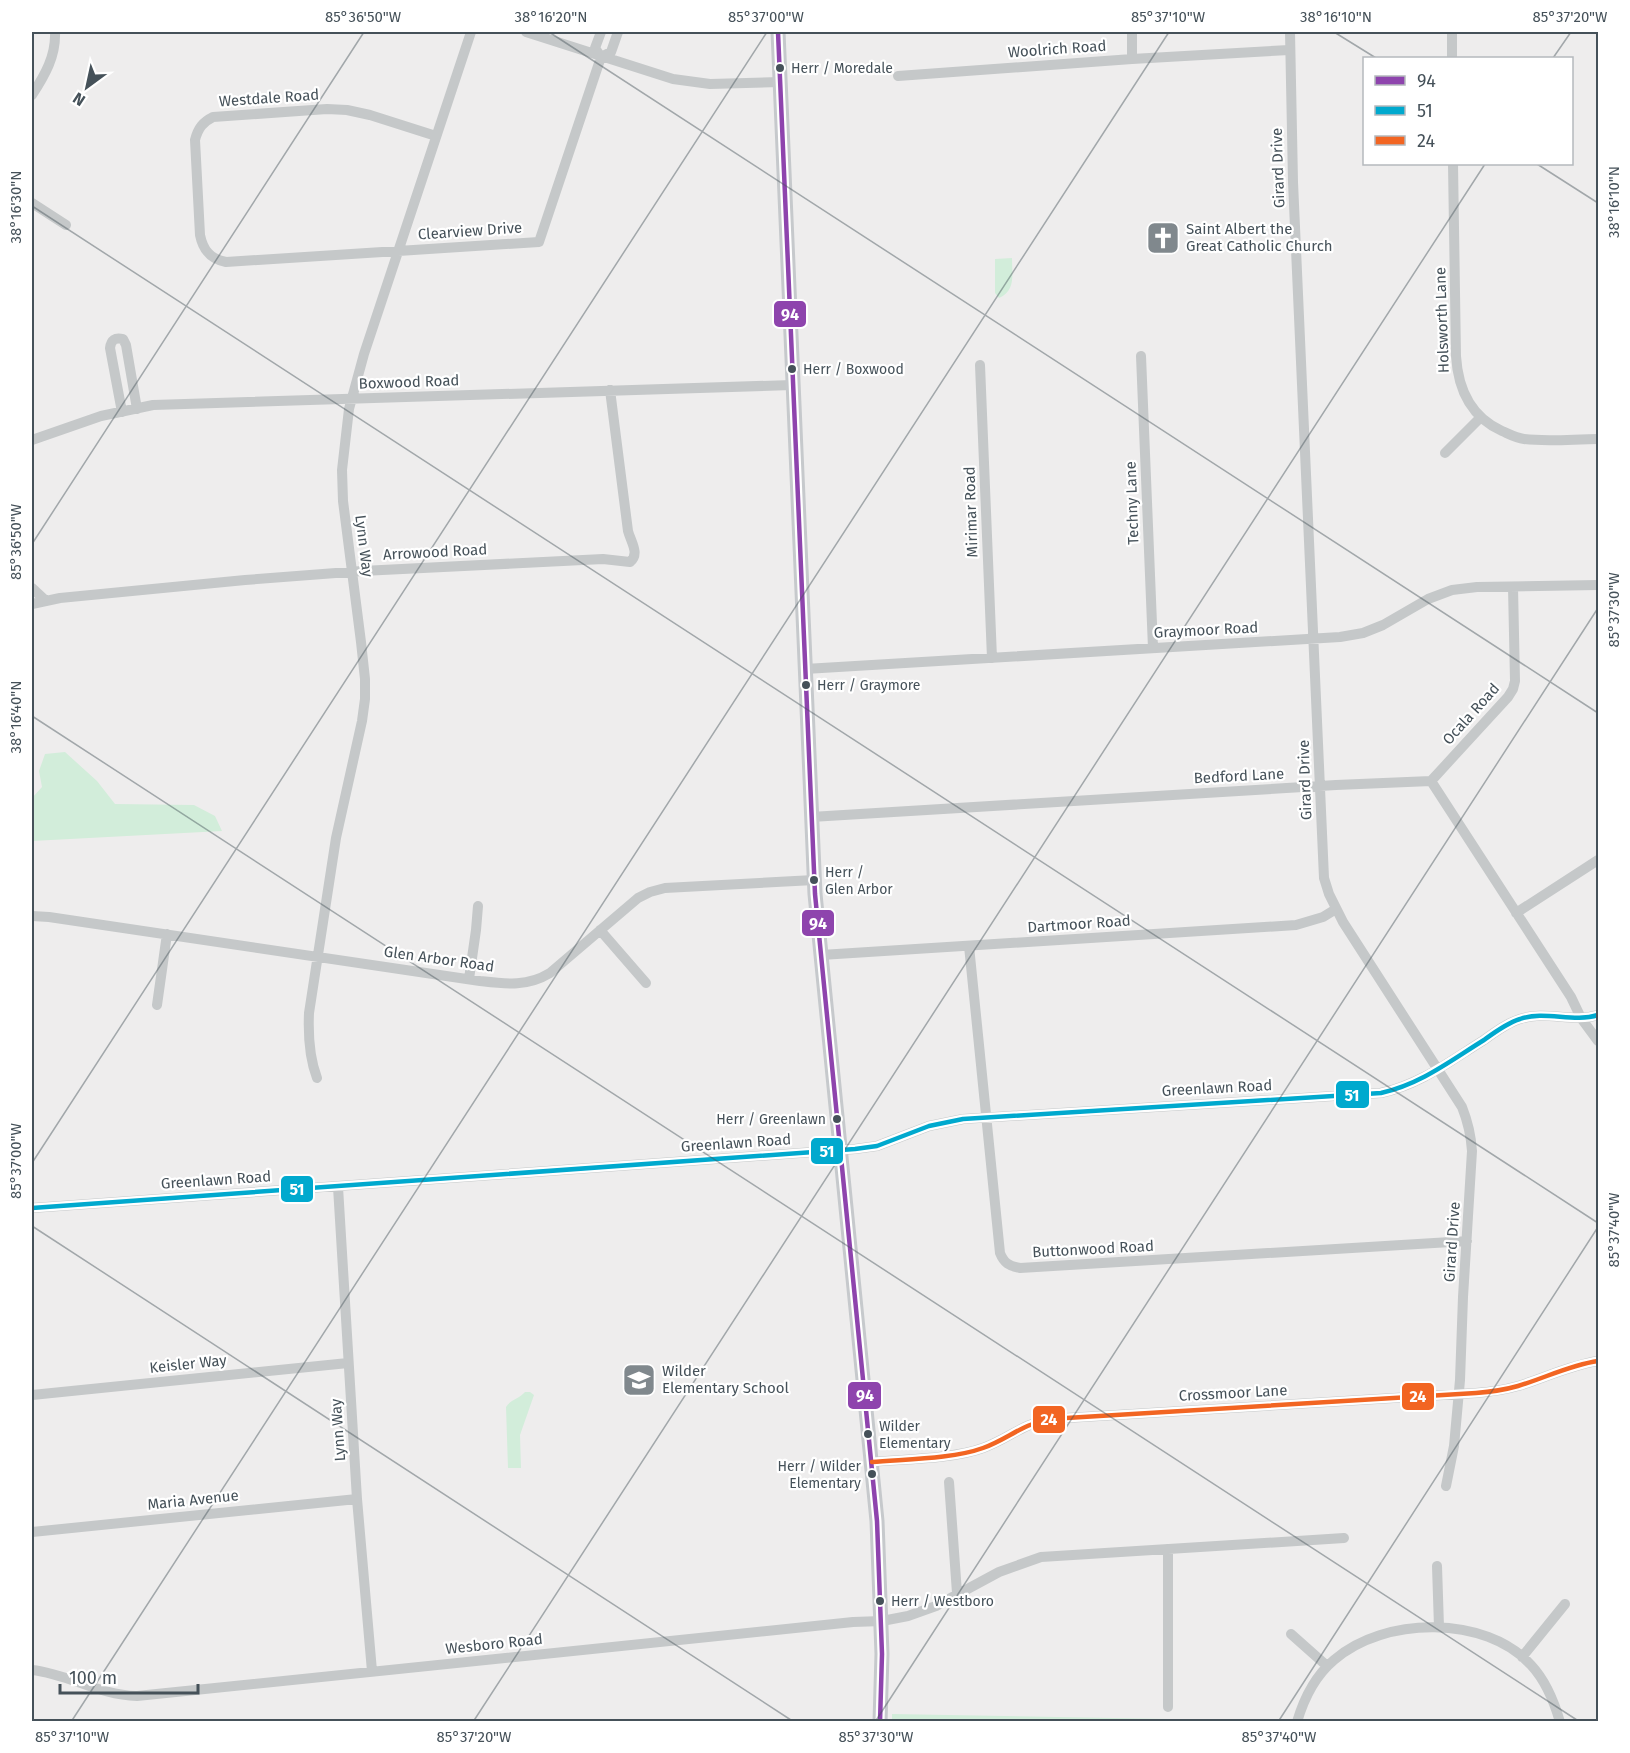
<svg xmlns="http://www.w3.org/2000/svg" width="1630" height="1753" viewBox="0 0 1630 1753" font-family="'Fira Sans',sans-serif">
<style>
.green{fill:#d2edda}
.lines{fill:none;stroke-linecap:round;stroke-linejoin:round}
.street{stroke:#c5c8c9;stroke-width:10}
.secondary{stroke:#c6c9cc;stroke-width:15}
.bus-1-casing{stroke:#fff;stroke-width:9}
.bus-2-casing{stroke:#fff;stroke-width:9}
.bus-3-casing{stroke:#fff;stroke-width:9}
.bus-1{stroke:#8e44ad;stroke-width:4.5}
.bus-2{stroke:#00a9ce;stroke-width:4.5}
.bus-3{stroke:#f26522;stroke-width:4.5}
.ticks{fill:none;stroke:#455159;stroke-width:1.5;stroke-opacity:0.45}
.bus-dot{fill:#455159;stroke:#fff;stroke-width:2}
.labels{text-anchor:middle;stroke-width:4.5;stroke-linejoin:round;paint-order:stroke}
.bus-label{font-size:14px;fill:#455159;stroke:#fff;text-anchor:start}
.street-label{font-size:15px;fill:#455159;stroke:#fff}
.poi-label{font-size:15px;fill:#455159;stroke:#fff;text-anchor:start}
.line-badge{stroke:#fff;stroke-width:2}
.badge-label{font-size:16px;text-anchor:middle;font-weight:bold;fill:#fff}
.neatline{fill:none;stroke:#455159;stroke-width:2}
.ticks-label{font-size:15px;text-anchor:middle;fill:#455159}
</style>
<rect width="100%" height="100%" fill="#eeeded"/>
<path class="green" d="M 1012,258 C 1012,274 1016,291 999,298 L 995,293 L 995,259 Z
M 65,752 L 97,781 L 115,804 L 194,805 L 215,816 L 222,831 L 32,841 L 32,798 L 42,787 L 39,771 L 45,754 Z
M 525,1392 L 530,1392 L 534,1395 L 520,1435 L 521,1468 L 508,1468 L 506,1407 C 511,1399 519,1399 525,1392 Z
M 892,1714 L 1224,1720 L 1224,1721 L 892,1722 Z"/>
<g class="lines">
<path class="street" d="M 526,32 L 673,79 L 710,84 L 780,82
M 601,32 L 595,48 L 601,57
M 1132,32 L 1132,59
M 1290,32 L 1293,182 L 1324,878 L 1329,894 L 1343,922 L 1462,1107 C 1468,1122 1471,1135 1472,1151 L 1463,1297 L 1460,1380 L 1454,1446 L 1446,1486
M 1452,32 L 1452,58
M 601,57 L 611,52 L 618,32
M 898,76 L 1132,59 L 1289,50
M 32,95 C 45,75 56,56 55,32
M 436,136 L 370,115 L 347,110 L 327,109 L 213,117 C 203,122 198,128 195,140 L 200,235 C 203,250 210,259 226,262 L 539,242 L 601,57
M 1453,164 L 1456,356 C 1458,389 1471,417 1502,431 C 1509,434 1516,438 1524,439 C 1548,442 1574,439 1598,439
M 32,203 L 66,225
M 1141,356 L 1153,648
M 980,365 L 992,658
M 122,412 L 110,348 C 111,340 115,337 123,339 L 126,345 L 137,409
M 32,440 L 101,416 L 153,405 L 792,385
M 1445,453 L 1481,417
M 32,588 L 46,601
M 32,604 L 60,598 L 245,580 L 362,571 L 603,559 L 630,562 C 640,554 631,542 628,531 L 610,390
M 805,669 L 1340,637 L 1363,633 L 1383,625 L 1428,599 L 1452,590 L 1477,587 L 1598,585
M 1431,781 L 1508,697 L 1513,689 L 1515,681 L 1513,587
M 811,817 L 1336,785 L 1431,781 L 1571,997 L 1581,1018 L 1598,1041
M 1516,913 L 1598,860
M 32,916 L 49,917 L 480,981 C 506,984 527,987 550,973 L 638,898 L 650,892 L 665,888 L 814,880
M 600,930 L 646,983
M 969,946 L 1000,1253 C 1004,1263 1009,1266 1020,1268 L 1467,1241
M 821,955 L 1296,925 L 1323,917 L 1336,909
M 469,979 L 476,930 L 478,906
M 157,1005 L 167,934
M 317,1078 C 309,1057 308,1036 309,1013 L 336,838 L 362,721 L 365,699 L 365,679 L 361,642 L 343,501 L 342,470 L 349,409 L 364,354 L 471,32
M 338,1187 L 357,1499 L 372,1671
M 32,1208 L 855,1149 L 877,1146 L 929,1126 L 963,1119 L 1381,1093 C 1421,1084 1450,1061 1484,1040 C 1495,1032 1507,1023 1520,1019 C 1545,1010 1573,1023 1598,1015
M 32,1395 L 348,1363
M 872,1462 C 905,1459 953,1459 983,1448 C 1008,1439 1022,1424 1050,1419 L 1476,1393 C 1490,1392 1504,1390 1518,1386 C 1545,1378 1570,1365 1598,1361
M 949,1482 L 957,1593
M 32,1532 L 357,1499
M 1168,1549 L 1168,1707
M 1437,1566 L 1439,1627
M 1291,1634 L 1327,1666
M 1522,1657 L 1565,1604
M 32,1670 C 69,1674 98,1695 137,1696 L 853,1622 L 882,1621 L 908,1616 L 936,1606 L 999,1572 L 1041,1557 L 1344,1538
M 1297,1722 C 1304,1698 1315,1676 1334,1660 C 1384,1616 1486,1615 1531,1665 C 1546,1681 1554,1701 1560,1722"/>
<path class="secondary" d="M 778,32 L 815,894 L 877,1521 L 882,1654 L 880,1722"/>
<g class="bus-1-casing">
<path id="bus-1" d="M 778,32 L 815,894 L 877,1521 L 882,1654 L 880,1722"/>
</g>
<g class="bus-2-casing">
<path id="bus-2" d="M 32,1208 L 855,1149 L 877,1146 L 929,1126 L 963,1119 L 1381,1093 C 1421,1084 1450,1061 1484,1040 C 1495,1032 1507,1023 1520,1019 C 1545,1010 1573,1023 1598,1015"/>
</g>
<g class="bus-3-casing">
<path id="bus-3" d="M 872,1462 C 905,1459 953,1459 983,1448 C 1008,1439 1022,1424 1050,1419 L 1476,1393 C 1490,1392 1504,1390 1518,1386 C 1545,1378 1570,1365 1598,1361"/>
</g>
<use href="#bus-1" class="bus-1"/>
<use href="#bus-2" class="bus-2"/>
<use href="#bus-3" class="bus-3"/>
</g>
<path class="ticks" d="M 549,32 L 1598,713M 1334,32 L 1376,58M 1553,58 L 1571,32M 1537,164 L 1598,203M 32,206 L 1598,1223M 32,544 L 364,32M 32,716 L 1580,1722M 32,1163 L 767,32M 32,1226 L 794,1722M 71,1722 L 1169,32M 473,1722 L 1485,164M 875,1722 L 1598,608M 1278,1722 L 1598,1227"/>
<defs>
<g id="church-square" transform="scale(1.725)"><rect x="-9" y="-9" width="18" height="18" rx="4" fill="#80888d" stroke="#fff"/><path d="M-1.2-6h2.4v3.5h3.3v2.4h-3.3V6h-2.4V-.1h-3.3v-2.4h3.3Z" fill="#fff"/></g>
<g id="school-square" transform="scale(1.725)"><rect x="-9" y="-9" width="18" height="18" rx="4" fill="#80888d" stroke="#fff"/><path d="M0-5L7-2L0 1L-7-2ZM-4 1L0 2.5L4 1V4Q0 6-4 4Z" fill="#fff"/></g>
</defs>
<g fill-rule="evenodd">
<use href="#church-square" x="1163" y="238"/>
<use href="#school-square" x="639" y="1380"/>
</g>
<g class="bus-dot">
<circle cx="780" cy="68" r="5"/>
<circle cx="792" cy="369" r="5"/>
<circle cx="806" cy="685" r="5"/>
<circle cx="814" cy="880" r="5"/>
<circle cx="837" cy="1119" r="5"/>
<circle cx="868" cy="1434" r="5"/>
<circle cx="872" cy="1474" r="5"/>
<circle cx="880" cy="1601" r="5"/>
</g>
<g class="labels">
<g class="bus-label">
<text x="791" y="73">Herr / Moredale</text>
<text x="803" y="374">Herr / Boxwood</text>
<text x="817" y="690">Herr / Graymore</text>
<text x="825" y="877">Herr /<tspan x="825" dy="17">Glen Arbor</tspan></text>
<text x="826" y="1124" text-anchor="end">Herr / Greenlawn</text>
<text x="879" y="1431">Wilder<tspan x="879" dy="17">Elementary</tspan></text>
<text x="861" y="1471" text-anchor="end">Herr / Wilder<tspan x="861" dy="17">Elementary</tspan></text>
<text x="891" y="1606">Herr / Westboro</text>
</g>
<g class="street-label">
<text transform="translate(1057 49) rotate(-4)" y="5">Woolrich Road</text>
<text transform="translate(269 98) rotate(-4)" y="5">Westdale Road</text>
<text transform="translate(1278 168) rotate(-92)" y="5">Girard Drive</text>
<text transform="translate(470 231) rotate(-4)" y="5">Clearview Drive</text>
<text transform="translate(1442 320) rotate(-92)" y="5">Holsworth Lane</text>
<text transform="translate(409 382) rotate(-2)" y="5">Boxwood Road</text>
<text transform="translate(1132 503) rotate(-92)" y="5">Techny Lane</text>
<text transform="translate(971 512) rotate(-92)" y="5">Mirimar Road</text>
<text transform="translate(364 546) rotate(83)" y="5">Lynn Way</text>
<text transform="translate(435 552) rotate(-3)" y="5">Arrowood Road</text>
<text transform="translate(1206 630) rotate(-3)" y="5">Graymoor Road</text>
<text transform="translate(1471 714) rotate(-48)" y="5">Ocala Road</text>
<text transform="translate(1239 776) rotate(-3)" y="5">Bedford Lane</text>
<text transform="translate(1305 780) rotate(-92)" y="5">Girard Drive</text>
<text transform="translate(1079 924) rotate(-4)" y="5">Dartmoor Road</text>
<text transform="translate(439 959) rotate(8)" y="5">Glen Arbor Road</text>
<text transform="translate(1217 1088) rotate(-3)" y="5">Greenlawn Road</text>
<text transform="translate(736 1143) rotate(-4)" y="5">Greenlawn Road</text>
<text transform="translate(216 1180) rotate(-4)" y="5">Greenlawn Road</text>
<text transform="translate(1452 1242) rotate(-86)" y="5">Girard Drive</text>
<text transform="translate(1093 1249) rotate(-3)" y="5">Buttonwood Road</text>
<text transform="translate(188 1364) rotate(-6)" y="5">Keisler Way</text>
<text transform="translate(1233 1393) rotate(-3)" y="5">Crossmoor Lane</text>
<text transform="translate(338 1430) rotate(-94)" y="5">Lynn Way</text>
<text transform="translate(193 1500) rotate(-6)" y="5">Maria Avenue</text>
<text transform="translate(494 1644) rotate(-6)" y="5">Wesboro Road</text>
</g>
<g class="poi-label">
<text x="1186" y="234">Saint Albert the<tspan x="1186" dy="17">Great Catholic Church</tspan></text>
<text x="662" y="1376">Wilder<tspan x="662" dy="17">Elementary School</tspan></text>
</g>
</g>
<g class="line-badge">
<rect x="773" y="300" width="34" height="28" rx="6" fill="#8e44ad"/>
<rect x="801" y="909" width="34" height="28" rx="6" fill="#8e44ad"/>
<rect x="1335" y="1080" width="35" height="29" rx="6" fill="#00a9ce"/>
<rect x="810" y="1137" width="34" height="28" rx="6" fill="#00a9ce"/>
<rect x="280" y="1175" width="34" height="28" rx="6" fill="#00a9ce"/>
<rect x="847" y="1381" width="35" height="29" rx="6" fill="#8e44ad"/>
<rect x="1401" y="1382" width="34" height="29" rx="6" fill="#f26522"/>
<rect x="1032" y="1405" width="34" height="29" rx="6" fill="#f26522"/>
</g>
<g class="badge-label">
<text x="790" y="320">94</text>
<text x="818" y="929">94</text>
<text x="1352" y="1101">51</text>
<text x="827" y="1157">51</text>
<text x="297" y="1195">51</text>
<text x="865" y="1401">94</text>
<text x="1418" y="1402">24</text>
<text x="1049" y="1425">24</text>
</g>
<rect width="1630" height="1753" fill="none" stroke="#ffffff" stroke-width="66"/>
<rect x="1363" y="57" width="210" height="108" fill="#ffffff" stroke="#b5b9bd" stroke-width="1.5"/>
<rect x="1375" y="76" width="30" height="9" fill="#8e44ad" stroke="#b5b9bd" stroke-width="1.5"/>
<text x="1417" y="87" font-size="18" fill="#455159">94</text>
<rect x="1375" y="106" width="30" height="9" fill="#00a9ce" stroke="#b5b9bd" stroke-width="1.5"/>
<text x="1417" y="117" font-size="18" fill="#455159">51</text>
<rect x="1375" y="136" width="30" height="9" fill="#f26522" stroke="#b5b9bd" stroke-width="1.5"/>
<text x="1417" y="147" font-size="18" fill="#455159">24</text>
<g transform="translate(87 87) rotate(213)" stroke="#ffffff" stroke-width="4.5" paint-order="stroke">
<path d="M0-4.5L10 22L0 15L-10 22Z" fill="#455159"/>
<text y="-9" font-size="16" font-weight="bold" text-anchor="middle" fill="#455159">N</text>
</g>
<path d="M60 1684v9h138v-9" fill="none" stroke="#455159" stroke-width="3"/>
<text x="69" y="1684" font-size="18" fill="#455159" stroke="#ffffff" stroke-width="4.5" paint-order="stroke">100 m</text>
<rect x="33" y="33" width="1564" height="1687" class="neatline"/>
<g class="ticks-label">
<text x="363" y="22">85°36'50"W</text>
<text x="551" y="22">38°16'20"N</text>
<text x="766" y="22">85°37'00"W</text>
<text x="1168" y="22">85°37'10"W</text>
<text x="1336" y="22">38°16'10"N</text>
<text x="1570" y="22">85°37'20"W</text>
<text transform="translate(1614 202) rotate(-90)" y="5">38°16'10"N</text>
<text transform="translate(16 207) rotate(-90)" y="5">38°16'30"N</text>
<text transform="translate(16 542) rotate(-90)" y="5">85°36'50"W</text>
<text transform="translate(1614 610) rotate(-90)" y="5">85°37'30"W</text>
<text transform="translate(16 717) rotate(-90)" y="5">38°16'40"N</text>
<text transform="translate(16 1161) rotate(-90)" y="5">85°37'00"W</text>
<text transform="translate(1614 1230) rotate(-90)" y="5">85°37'40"W</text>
<text x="72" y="1742">85°37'10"W</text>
<text x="474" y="1742">85°37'20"W</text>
<text x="876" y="1742">85°37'30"W</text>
<text x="1279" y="1742">85°37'40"W</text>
</g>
</svg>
